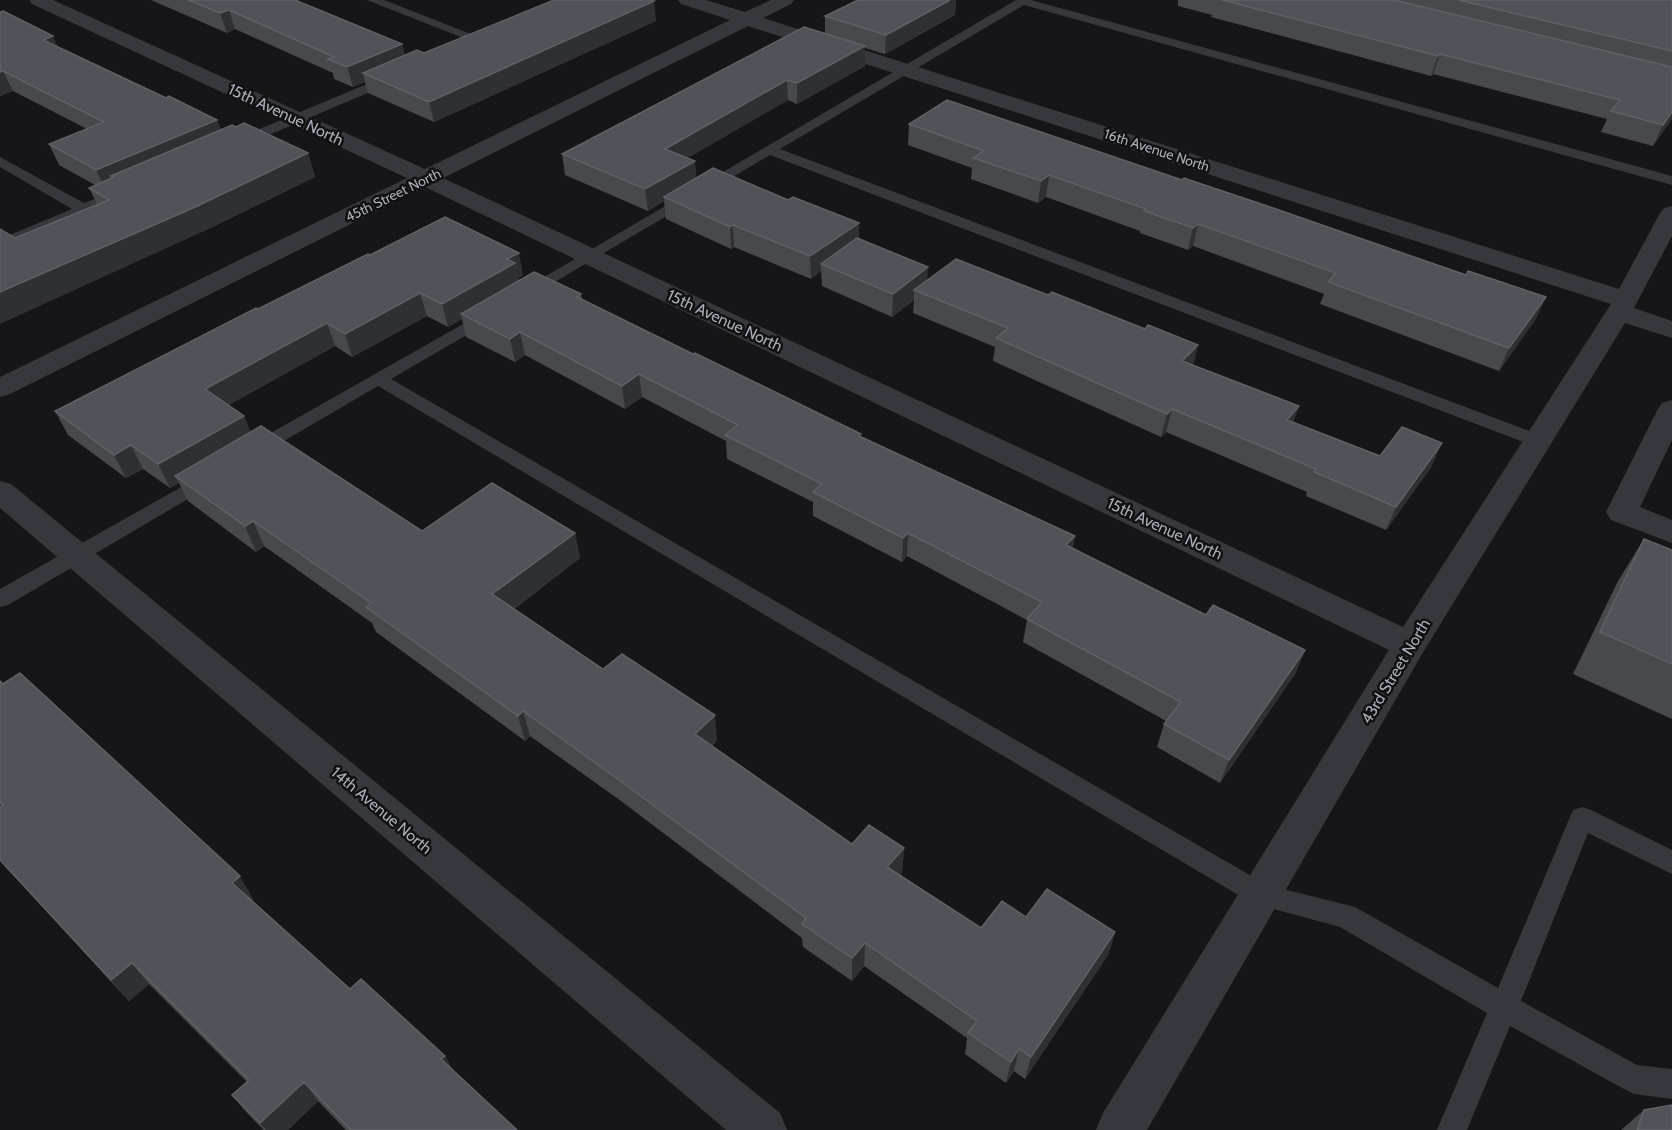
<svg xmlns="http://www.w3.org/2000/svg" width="1672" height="1130" viewBox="0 0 1672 1130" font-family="Cabin,sans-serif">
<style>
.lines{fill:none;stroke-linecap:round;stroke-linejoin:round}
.service{fill:#37383d;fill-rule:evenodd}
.minor{fill:#37383d;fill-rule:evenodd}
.wall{fill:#47494d}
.shaded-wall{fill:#2f3033}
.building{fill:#525359;stroke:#5f6168;stroke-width:1.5}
.labels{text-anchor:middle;stroke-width:5;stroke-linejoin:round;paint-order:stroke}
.far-street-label{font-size:14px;fill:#a8adb8;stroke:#111113}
.street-label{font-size:16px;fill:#a8adb8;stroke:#111113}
</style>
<rect width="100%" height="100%" fill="#161618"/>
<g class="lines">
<path class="service" d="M 367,0 L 384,0 L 486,40 L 484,43 L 476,43 Z
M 1016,0 L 1031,0 L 1672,176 L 1672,185 L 1024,5 L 780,149 L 1545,437 L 1547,441 L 1545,445 L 1531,445 L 770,155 L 531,296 L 525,298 L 517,293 Z
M 391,74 L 397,78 L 396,81 L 243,146 L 233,146 L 231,143 L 233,140 Z
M 0,157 L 84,203 L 124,188 L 131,192 L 129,195 L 0,250 L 0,239 L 72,209 L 0,167 Z
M 488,310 L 496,315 L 494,319 L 391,379 L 1267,885 L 1355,907 L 1498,988 L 1573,810 L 1582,807 L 1591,810 L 1672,850 L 1672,874 L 1588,833 L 1521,1001 L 1637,1065 L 1672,1069 L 1672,1099 L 1634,1094 L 1624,1089 L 1510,1026 L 1467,1130 L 1437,1130 L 1487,1013 L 1340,927 L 1252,903 L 378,386 L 260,455 L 246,455 L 243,451 L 246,447 Z
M 208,472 L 215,473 L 218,478 L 215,483 L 8,605 L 0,607 L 0,589 Z"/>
<path class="minor" d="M 29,0 L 53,0 L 425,169 L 730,20 L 681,4 L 678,0 L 706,0 L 745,12 L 771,0 L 794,0 L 791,4 L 763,18 L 1619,289 L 1660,213 L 1664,208 L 1672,206 L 1672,236 L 1634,308 L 1672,321 L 1672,338 L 1625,323 L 1422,654 L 1147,1130 L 1096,1130 L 1103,1113 L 1389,650 L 425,187 L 10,394 L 0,397 L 0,377 L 407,178 L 32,4 ZM 748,26 L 1611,304 L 1403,627 L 443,178 Z
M 1672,400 L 1672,440 L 1640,507 L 1672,520 L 1672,543 L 1611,520 L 1606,512 L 1658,409 L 1662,403 Z
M 0,481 L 11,484 L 780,1113 L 787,1130 L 726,1130 L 0,508 Z"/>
</g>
<path class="wall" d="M 151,0 L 295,0 L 402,44 L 405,56 L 656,21 L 434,122 L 368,93 L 365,82 L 353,87 L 334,79 L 333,73 L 235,29 L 227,33 Z
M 858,0 L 956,0 L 955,15 L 885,54 L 865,48 L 865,66 L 797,104 L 788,100 L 687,158 L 696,178 L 859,239 L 928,280 L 1193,365 L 1299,406 L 1293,422 L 1380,456 L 1432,466 L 1386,530 L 1306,496 L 1307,492 L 1166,432 L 1161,437 L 993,361 L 995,347 L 913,313 L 914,300 L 892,317 L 822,286 L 821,271 L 811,279 L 734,247 L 731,249 L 666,219 L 664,201 L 648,211 L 565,175 L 562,154 L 825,34 L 825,16 Z
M 1178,0 L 1672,0 L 1672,119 L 1653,146 L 1601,132 L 1607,119 L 1433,74 L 1431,76 L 1211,17 L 1212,15 L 1178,6 Z
M 0,12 L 57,46 L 166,98 L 217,120 L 221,130 L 308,153 L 315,177 L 202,232 L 15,238 L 97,204 L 89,188 L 95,185 L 59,165 L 49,144 L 87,129 L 13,91 L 0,96 Z
M 909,124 L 1182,180 L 1466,275 L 1546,297 L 1535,320 L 1499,371 L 1320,304 L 1324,294 L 1193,246 L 1188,250 L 1140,233 L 1140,231 L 1046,197 L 1038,203 L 971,179 L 972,168 L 908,145 Z
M 370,255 L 523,275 L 518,278 L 519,280 L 581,294 L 582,299 L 861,437 L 1075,536 L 1072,548 L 1206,615 L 1305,650 L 1295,674 L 1220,783 L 1157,747 L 1164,724 L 1166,721 L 1023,642 L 1027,620 L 907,556 L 902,562 L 813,516 L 813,502 L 727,459 L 726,441 L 642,397 L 625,409 L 525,355 L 515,362 L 466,337 L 462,319 L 448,327 L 427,316 L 352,357 L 335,346 L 228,405 L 251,432 L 422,531 L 575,533 L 580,558 L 514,609 L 603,669 L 717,740 L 712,746 L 852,844 L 904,848 L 902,872 L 900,875 L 981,928 L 1026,917 L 1115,932 L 1108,955 L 1025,1079 L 1014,1071 L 1006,1083 L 965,1054 L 967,1038 L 864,966 L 852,981 L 803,947 L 802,938 L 621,801 L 530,736 L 525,741 L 376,632 L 372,623 L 264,546 L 256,552 L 188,501 L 179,483 L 170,488 L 143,469 L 126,478 L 68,435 L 55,411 L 258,309 Z
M 1644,539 L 1672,550 L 1672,719 L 1573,674 L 1618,581 Z
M 0,681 L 253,899 L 251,900 L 350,989 L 445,1056 L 452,1069 L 517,1130 L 346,1130 L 318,1101 L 288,1130 L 264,1130 L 248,1114 L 232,1095 L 247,1082 L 149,984 L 129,1001 L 0,861 L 0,808 L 1,807 L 0,805 Z
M 1644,1110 L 1672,1130 L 1621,1130 Z"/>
<path class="shaded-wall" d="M 950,0 L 956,0 L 955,15 L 885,54 L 886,35 Z
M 654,1 L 656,21 L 434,122 L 429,102 Z
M 229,10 L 235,29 L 227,33 L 220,13 Z
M 53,36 L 62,56 L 43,40 Z
M 402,44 L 407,64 L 363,73 L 365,82 L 353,87 L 347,67 Z
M 865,46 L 865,66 L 797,104 L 797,83 Z
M 1440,54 L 1433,74 L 1431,76 L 1438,56 Z
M 3,71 L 13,91 L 0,96 L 0,72 Z
M 787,80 L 788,100 L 667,170 L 665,149 Z
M 1672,112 L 1672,119 L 1653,146 L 1663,125 Z
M 217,120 L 225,141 L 111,176 L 116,187 L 106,191 L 96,170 Z
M 308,153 L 315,177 L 202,232 L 0,324 L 0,292 Z
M 695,161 L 697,183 L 664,197 L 664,201 L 648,211 L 645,189 Z
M 1049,175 L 1046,197 L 1038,203 L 1041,181 Z
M 859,223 L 859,245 L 821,264 L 821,271 L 811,279 L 810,256 Z
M 1198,224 L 1193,246 L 1188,250 L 1193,228 Z
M 733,225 L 734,247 L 731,249 L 730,227 Z
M 519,253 L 523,275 L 518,278 L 520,285 L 461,314 L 462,319 L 448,327 L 442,304 L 507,259 Z
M 928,267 L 927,290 L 914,290 L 914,300 L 892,317 L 893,294 Z
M 420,293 L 427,316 L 352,357 L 345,334 Z
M 1546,297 L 1535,320 L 1499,371 L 1509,348 Z
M 327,323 L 335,346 L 215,413 L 205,389 Z
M 520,332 L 525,355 L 515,362 L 510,339 Z
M 1198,345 L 1193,368 L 1182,361 Z
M 639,374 L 642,397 L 625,409 L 622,386 Z
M 1299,406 L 1291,429 L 1287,420 Z
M 1172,409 L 1166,432 L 1161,437 L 1167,414 Z
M 244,416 L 254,439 L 175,476 L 179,483 L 170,488 L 158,464 Z
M 1442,443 L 1432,466 L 1386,530 L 1396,507 Z
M 131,445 L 143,469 L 126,478 L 114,455 Z
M 253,521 L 264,546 L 256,552 L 245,526 Z
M 575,533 L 580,558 L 499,620 L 492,594 Z
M 908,533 L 907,556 L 902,562 L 903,538 Z
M 1075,536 L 1070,560 L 1066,545 Z
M 1305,650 L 1295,674 L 1220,783 L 1229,760 Z
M 523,711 L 530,736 L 525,741 L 518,716 Z
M 715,715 L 717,740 L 698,759 L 695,734 Z
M 904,848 L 902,872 L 886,891 L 887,867 Z
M 240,876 L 253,899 L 246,905 L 232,883 Z
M 1115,932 L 1108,955 L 1025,1079 L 1031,1057 Z
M 865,943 L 864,966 L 852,981 L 852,958 Z
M 132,963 L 149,984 L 129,1001 L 111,980 Z
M 1019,1049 L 1014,1071 L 1006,1083 L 1011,1062 Z
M 445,1056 L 455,1076 L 441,1059 Z
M 304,1082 L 318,1101 L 288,1130 L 266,1130 L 260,1123 Z"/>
<path class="building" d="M 188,0 L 295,0 L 402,44 L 347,67 L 328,59 L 334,57 L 229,10 L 220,13 Z
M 554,0 L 649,0 L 654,1 L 429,102 L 363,73 L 417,50 L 424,53 Z
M 858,0 L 950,0 L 886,35 L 825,16 Z
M 1222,0 L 1394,0 L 1672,67 L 1672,112 L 1663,125 L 1611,111 L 1620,100 L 1440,54 L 1438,56 Z
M 1458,0 L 1672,0 L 1672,51 Z
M 3,11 L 53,36 L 43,40 L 166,98 L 169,96 L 217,120 L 96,170 L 49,144 L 104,122 L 3,71 L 0,72 L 0,12 Z
M 804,27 L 865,46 L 797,83 L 787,80 L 665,149 L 695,161 L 645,189 L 562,154 Z
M 947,100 L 1182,180 L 1184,178 L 1273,208 L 1466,275 L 1468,271 L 1546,297 L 1509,348 L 1328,282 L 1336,273 L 1198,224 L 1193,228 L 1144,211 L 1146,209 L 1049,175 L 1041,181 L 973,158 L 984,151 L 909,124 Z
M 244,123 L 308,153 L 193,208 L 0,292 L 0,229 L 15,238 L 109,200 L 89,188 L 114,177 L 111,176 L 232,125 L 236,127 Z
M 713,168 L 788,200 L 793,197 L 859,223 L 810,256 L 733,225 L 730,227 L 664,197 Z
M 445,217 L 519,253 L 507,259 L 515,263 L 442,304 L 420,293 L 345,334 L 327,323 L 205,389 L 244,416 L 158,464 L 131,445 L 114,455 L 55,411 L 256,308 L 258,309 L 368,254 L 370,255 Z
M 857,238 L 928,267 L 893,294 L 821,264 Z
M 956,259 L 1048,295 L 1052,292 L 1145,329 L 1148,325 L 1198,345 L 1182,361 L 1299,406 L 1287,420 L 1380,456 L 1402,427 L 1442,443 L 1396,507 L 1314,472 L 1316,469 L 1172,409 L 1167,414 L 996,338 L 1008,328 L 914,290 Z
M 534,272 L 581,294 L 577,297 L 693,354 L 695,353 L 861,434 L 859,436 L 1075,536 L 1066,545 L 1206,615 L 1213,605 L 1305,650 L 1229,760 L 1164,724 L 1181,702 L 1027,619 L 1042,602 L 908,533 L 903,538 L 813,492 L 822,484 L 725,435 L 738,425 L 639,374 L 622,386 L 520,332 L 510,339 L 461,314 Z
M 261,426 L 422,531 L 492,483 L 575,533 L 492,594 L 603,669 L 622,654 L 715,715 L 695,734 L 852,844 L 869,825 L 904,848 L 887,867 L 981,928 L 1002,901 L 1026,917 L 1047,889 L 1115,932 L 1031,1057 L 1019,1049 L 1011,1062 L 968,1033 L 977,1021 L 865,943 L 852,958 L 802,924 L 806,918 L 615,777 L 523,711 L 518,716 L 366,607 L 371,603 L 253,521 L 245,526 L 175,476 Z
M 1644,539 L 1672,550 L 1672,664 L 1600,632 Z
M 20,673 L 240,876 L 232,883 L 350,989 L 361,979 L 445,1056 L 441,1059 L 517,1130 L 351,1130 L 304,1082 L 260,1123 L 232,1095 L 249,1080 L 132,963 L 111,980 L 0,860 L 0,808 L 3,805 L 0,802 L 0,681 L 3,684 Z
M 1672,1105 L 1672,1130 L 1637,1130 L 1644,1110 Z"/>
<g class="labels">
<g class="far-street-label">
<text transform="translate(1157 150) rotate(18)" y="5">16th Avenue North</text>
<text transform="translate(393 195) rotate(-26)" y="5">45th Street North</text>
</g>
<g class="street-label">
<text transform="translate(286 114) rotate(25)" y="6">15th Avenue North</text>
<text transform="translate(725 320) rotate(25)" y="6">15th Avenue North</text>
<text transform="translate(1165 528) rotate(25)" y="6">15th Avenue North</text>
<text transform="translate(1395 671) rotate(-59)" y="6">43rd Street North</text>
<text transform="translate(382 810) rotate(40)" y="6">14th Avenue North</text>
</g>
</g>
</svg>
